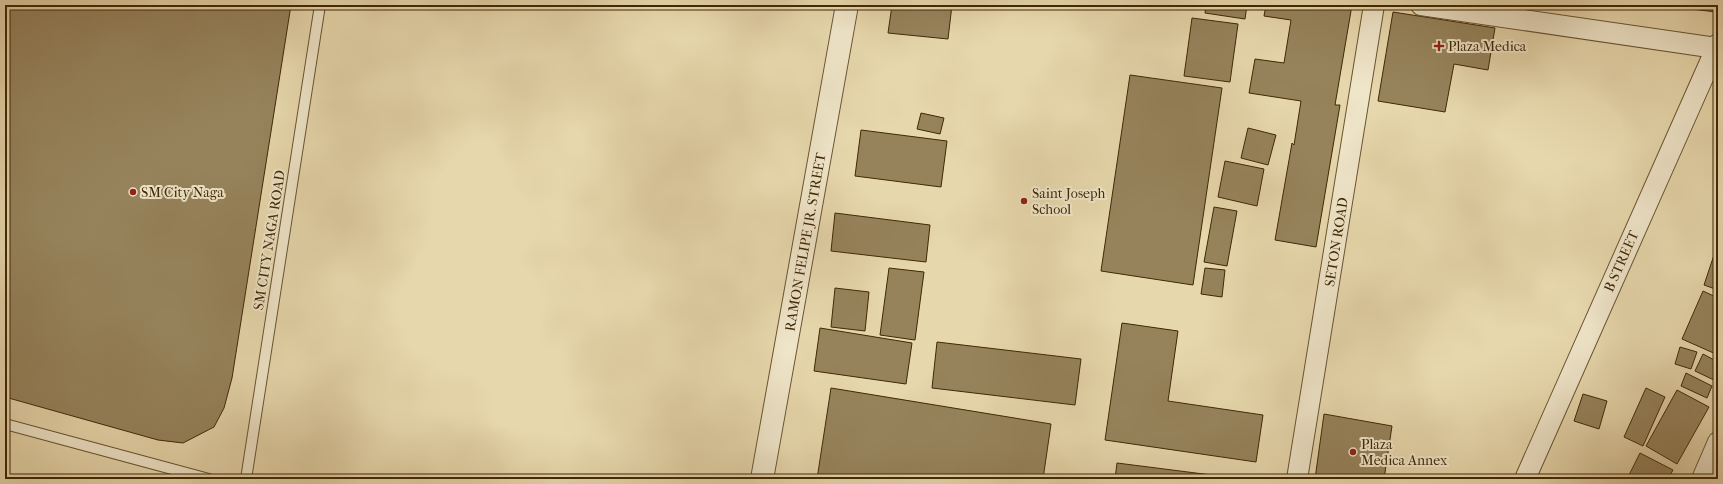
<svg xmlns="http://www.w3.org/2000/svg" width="1723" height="484" viewBox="0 0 1723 484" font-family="'IM FELL French Canon',serif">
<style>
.building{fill:#96835c;stroke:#3f2806}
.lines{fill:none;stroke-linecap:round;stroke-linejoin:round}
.service-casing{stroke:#695430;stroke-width:12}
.minor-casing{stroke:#695430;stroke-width:22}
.tertiary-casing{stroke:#695430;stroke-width:24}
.service{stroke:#efe5c9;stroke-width:10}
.minor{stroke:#efe5c9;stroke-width:20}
.tertiary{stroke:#efe5c9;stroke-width:22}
.poi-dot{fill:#8f2418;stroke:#efe5c9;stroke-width:1.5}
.labels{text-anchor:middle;stroke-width:4;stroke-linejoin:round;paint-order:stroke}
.poi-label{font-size:14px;fill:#3f2806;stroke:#efe5c9;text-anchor:start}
.street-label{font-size:14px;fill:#3f2806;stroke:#efe5c9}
</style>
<rect width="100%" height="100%" fill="#e7d7ac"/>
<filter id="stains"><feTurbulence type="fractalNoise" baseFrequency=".005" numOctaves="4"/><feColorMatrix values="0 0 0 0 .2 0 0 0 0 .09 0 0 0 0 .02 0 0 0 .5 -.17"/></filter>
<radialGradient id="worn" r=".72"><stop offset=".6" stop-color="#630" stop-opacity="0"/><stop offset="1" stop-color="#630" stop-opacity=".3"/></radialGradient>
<path class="building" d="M 5,5 L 291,5 L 232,378 L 224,408 L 214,427 L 183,443 L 158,440 L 5,397 Z
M 892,5 L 952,5 L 948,39 L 888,33 Z
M 1206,5 L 1247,5 L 1245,19 L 1205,13 Z
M 1266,5 L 1352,5 L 1335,105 L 1340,105 L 1316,247 L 1275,240 L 1292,143 L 1294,145 L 1301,101 L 1249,93 L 1255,59 L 1284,63 L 1291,20 L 1264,16 Z
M 1659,5 L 1717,5 L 1716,12 Z
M 1393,12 L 1495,28 L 1488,70 L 1454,64 L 1445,112 L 1378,101 Z
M 1192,18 L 1238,24 L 1230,82 L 1184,76 Z
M 1130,75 L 1222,88 L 1193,285 L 1101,271 Z
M 921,113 L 944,118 L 940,134 L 917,129 Z
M 1248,128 L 1276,135 L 1268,165 L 1241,158 Z
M 861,130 L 947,141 L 941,187 L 855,176 Z
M 1225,161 L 1264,169 L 1257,206 L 1218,197 Z
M 1214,207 L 1237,211 L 1227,266 L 1204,262 Z
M 835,213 L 930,225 L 926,262 L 831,251 Z
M 1718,243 L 1718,290 L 1704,285 Z
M 889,268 L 924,272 L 915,340 L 880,335 Z
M 1205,268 L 1225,270 L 1222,297 L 1201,294 Z
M 835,288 L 869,292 L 865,331 L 831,327 Z
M 1703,291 L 1718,298 L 1718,355 L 1682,339 Z
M 1122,323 L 1178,331 L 1168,401 L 1263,415 L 1256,462 L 1105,440 Z
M 820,328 L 912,343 L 906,384 L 814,371 Z
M 937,342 L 1081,359 L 1075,405 L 932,388 Z
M 1680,347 L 1697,352 L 1691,369 L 1675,364 Z
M 1703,354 L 1718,362 L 1716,381 L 1695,371 Z
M 1686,373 L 1712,386 L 1707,398 L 1681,386 Z
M 831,388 L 1051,424 L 1043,479 L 817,479 Z
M 1646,388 L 1665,397 L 1643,446 L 1624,437 Z
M 1677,390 L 1709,407 L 1677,464 L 1646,446 Z
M 1583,394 L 1607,401 L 1599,429 L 1574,421 Z
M 1324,414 L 1392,426 L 1384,479 L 1315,479 Z
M 1640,453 L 1673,470 L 1668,479 L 1627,479 Z
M 1117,463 L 1243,479 L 1245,479 L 1115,479 Z"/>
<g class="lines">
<g class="service-casing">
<path id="service" d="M 5,424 L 209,479
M 246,479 L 320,5"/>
</g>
<g class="minor-casing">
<path id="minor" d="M 1421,5 L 1716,48
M 1297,479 L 1374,5
M 1525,479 L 1718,44
M 1702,479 L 1718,442"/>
</g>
<g class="tertiary-casing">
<path id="tertiary" d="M 762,479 L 847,5"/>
</g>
<use href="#service" class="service"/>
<use href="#minor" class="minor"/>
<use href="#tertiary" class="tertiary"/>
</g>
<g class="poi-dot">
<path d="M1437 40h4v4h4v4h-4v4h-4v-4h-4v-4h4z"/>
<circle cx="133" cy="192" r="4"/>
<circle cx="1024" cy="201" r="4"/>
<circle cx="1353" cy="452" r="4"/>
</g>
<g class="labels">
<g class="poi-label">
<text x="1448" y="51">Plaza Medica</text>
<text x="141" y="197">SM City Naga</text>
<text x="1032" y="198">Saint Joseph<tspan x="1032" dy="16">School</tspan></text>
<text x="1361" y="449">Plaza<tspan x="1361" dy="16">Medica Annex</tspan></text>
</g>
<g class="street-label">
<text transform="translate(269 240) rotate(-81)" y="5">SM CITY NAGA ROAD</text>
<text transform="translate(805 242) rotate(-80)" y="5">RAMON FELIPE JR. STREET</text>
<text transform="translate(1336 242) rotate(-81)" y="5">SETON ROAD</text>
<text transform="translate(1621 261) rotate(-66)" y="5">B STREET</text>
</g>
</g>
<rect width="1723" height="484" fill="none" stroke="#e7d7ac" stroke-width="20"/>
<rect x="6" y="6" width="1711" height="472" fill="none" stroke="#3f2806" stroke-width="2"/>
<rect x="10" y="10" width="1703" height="464" fill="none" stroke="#3f2806"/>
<rect width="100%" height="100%" filter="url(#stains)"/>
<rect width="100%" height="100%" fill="url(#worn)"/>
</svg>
